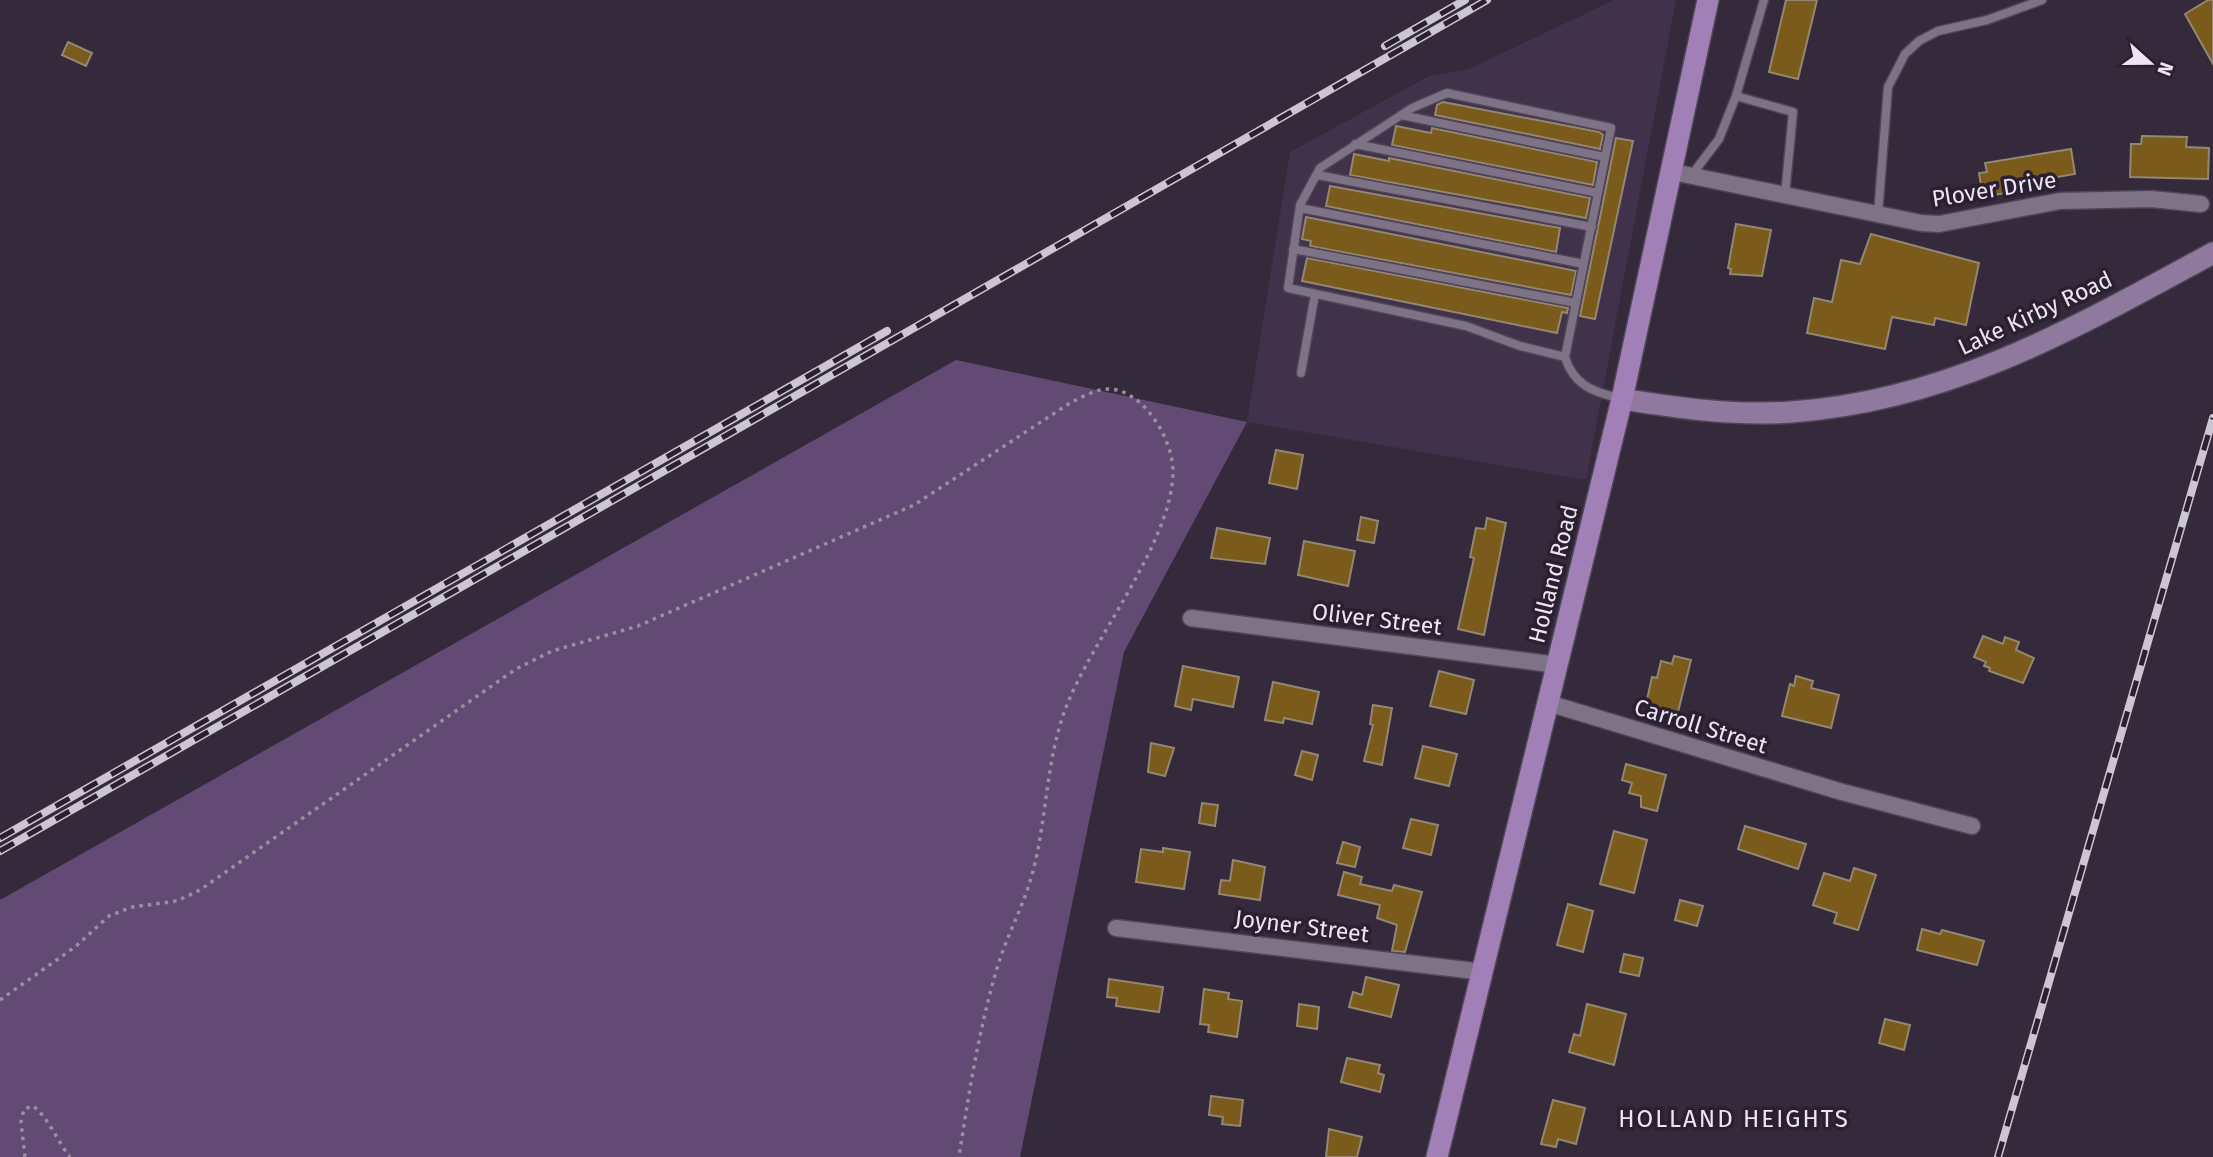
<svg xmlns="http://www.w3.org/2000/svg" width="2213" height="1157" viewBox="0 0 2213 1157" font-family="'Fira Sans',sans-serif">
<style>
.built{fill:#40324a}
.green{fill:#624a74}
.building{fill:#7a5b1c;stroke:#948772;stroke-width:2}
.lines{fill:none;stroke-linecap:round;stroke-linejoin:round}
.lane-casing{stroke:#4e4555;stroke-width:11}
.street-casing{stroke:#4e4555;stroke-width:19}
.secondary-casing{stroke:#4e4555;stroke-width:24}
.primary-casing{stroke:#4e4555;stroke-width:24}
.path{stroke:#98909e;stroke-width:3.5;stroke-dasharray:3.5 5;stroke-linecap:butt}
.lane{stroke:#7e7287;stroke-width:8}
.street{stroke:#7e7287;stroke-width:16}
.secondary{stroke:#8f799f;stroke-width:21}
.primary{stroke:#a080b7;stroke-width:21}
.rail-casing{stroke:#ccc5d2;stroke-width:8}
.rail{stroke:#2a2032;stroke-width:5;stroke-dasharray:16;stroke-linecap:butt}
.labels{text-anchor:middle;stroke-width:7;stroke-linejoin:round;paint-order:stroke}
.street-label{font-size:23px;fill:#ede6f2;stroke:#2a2032}
.neighbourhood-label{font-size:24px;letter-spacing:2px;fill:#ede6f2;stroke:#2a2032}
</style>
<rect width="100%" height="100%" fill="#342a3c"/>
<path class="built" d="M 1614,0 L 1676,0 L 1586,480 L 1247,422 L 1290,152 L 1429,76 L 1469,69 Z"/>
<path class="green" d="M 956,360 L 1247,422 L 1124,652 L 1020,1157 L 0,1157 L 0,900 Z"/>
<path class="building" d="M 1786,0 L 1817,0 L 1798,79 L 1769,72 Z
M 2208,0 L 2213,0 L 2213,64 L 2185,14 Z
M 68,42 L 92,53 L 86,66 L 62,55 Z
M 1443,102 L 1599,132 L 1603,135 L 1600,149 L 1435,115 L 1437,105 Z
M 1396,126 L 1431,133 L 1432,128 L 1597,162 L 1593,185 L 1392,145 Z
M 2142,136 L 2187,137 L 2186,147 L 2209,148 L 2208,179 L 2130,177 L 2131,144 L 2141,144 Z
M 1616,138 L 1633,141 L 1595,319 L 1580,316 Z
M 2071,149 L 2075,174 L 2010,185 L 2011,192 L 1983,197 L 1979,173 L 1987,172 L 1985,163 Z
M 1354,154 L 1389,161 L 1389,158 L 1590,198 L 1586,218 L 1350,175 Z
M 1330,186 L 1560,228 L 1556,252 L 1326,206 Z
M 1306,217 L 1576,271 L 1571,295 L 1310,246 L 1311,241 L 1302,239 Z
M 1736,224 L 1771,230 L 1762,276 L 1730,274 L 1731,269 L 1728,268 Z
M 1871,234 L 1979,263 L 1966,325 L 1935,318 L 1934,325 L 1892,317 L 1885,349 L 1807,333 L 1814,298 L 1832,302 L 1841,260 L 1860,264 Z
M 1307,258 L 1568,308 L 1567,313 L 1562,312 L 1557,333 L 1302,281 Z
M 1276,450 L 1303,455 L 1297,489 L 1269,483 Z
M 1361,517 L 1378,521 L 1374,543 L 1357,540 Z
M 1487,518 L 1506,523 L 1484,635 L 1458,629 L 1474,558 L 1470,557 L 1476,528 L 1485,529 Z
M 1217,528 L 1270,538 L 1265,564 L 1211,558 Z
M 1304,541 L 1355,551 L 1348,586 L 1298,575 Z
M 1983,636 L 2003,644 L 2005,637 L 2019,642 L 2016,650 L 2034,658 L 2023,683 L 1989,671 L 1990,668 L 1984,666 L 1986,662 L 1974,657 Z
M 1674,656 L 1691,660 L 1678,712 L 1646,704 L 1652,677 L 1657,678 L 1661,661 L 1672,664 Z
M 1183,666 L 1239,677 L 1233,707 L 1193,699 L 1191,710 L 1175,706 Z
M 1439,671 L 1474,680 L 1466,714 L 1430,706 Z
M 1796,676 L 1813,681 L 1811,688 L 1839,695 L 1831,728 L 1782,716 L 1790,684 L 1794,686 Z
M 1273,682 L 1319,692 L 1312,724 L 1284,718 L 1283,723 L 1265,720 Z
M 1373,705 L 1392,708 L 1382,765 L 1364,761 L 1373,725 L 1370,724 Z
M 1151,743 L 1174,748 L 1165,776 L 1148,772 Z
M 1423,746 L 1457,754 L 1449,786 L 1415,778 Z
M 1302,751 L 1318,755 L 1312,780 L 1295,775 Z
M 1626,764 L 1666,775 L 1657,811 L 1641,807 L 1641,796 L 1629,793 L 1632,783 L 1622,780 Z
M 1202,803 L 1218,805 L 1215,826 L 1199,823 Z
M 1411,819 L 1438,825 L 1431,855 L 1403,848 Z
M 1745,826 L 1806,844 L 1798,869 L 1738,849 Z
M 1614,831 L 1647,840 L 1634,893 L 1600,884 Z
M 1343,842 L 1360,847 L 1355,867 L 1337,863 Z
M 1163,848 L 1190,852 L 1184,889 L 1136,882 L 1141,849 L 1163,852 Z
M 1233,860 L 1265,867 L 1260,900 L 1219,894 L 1221,880 L 1230,881 Z
M 1854,868 L 1876,875 L 1858,930 L 1834,923 L 1837,913 L 1813,905 L 1824,873 L 1850,881 Z
M 1344,872 L 1362,877 L 1360,884 L 1392,891 L 1394,885 L 1422,892 L 1405,952 L 1392,951 L 1397,925 L 1377,918 L 1380,905 L 1338,895 Z
M 1680,900 L 1703,906 L 1697,926 L 1675,920 Z
M 1568,904 L 1593,911 L 1583,952 L 1557,945 Z
M 1922,929 L 1940,934 L 1942,930 L 1984,941 L 1977,965 L 1917,950 Z
M 1624,954 L 1643,958 L 1639,976 L 1620,972 Z
M 1366,977 L 1399,985 L 1391,1017 L 1349,1007 L 1353,992 L 1362,995 Z
M 1109,979 L 1163,987 L 1159,1012 L 1116,1006 L 1117,998 L 1107,997 Z
M 1204,989 L 1229,993 L 1228,999 L 1242,1001 L 1237,1037 L 1208,1032 L 1209,1025 L 1200,1024 Z
M 1299,1004 L 1319,1007 L 1317,1029 L 1297,1026 Z
M 1587,1004 L 1626,1014 L 1614,1065 L 1569,1052 L 1574,1034 L 1580,1036 Z
M 1885,1019 L 1910,1025 L 1904,1050 L 1879,1043 Z
M 1347,1058 L 1380,1065 L 1378,1073 L 1384,1075 L 1380,1092 L 1341,1082 Z
M 1211,1096 L 1243,1100 L 1240,1126 L 1222,1124 L 1223,1117 L 1209,1115 Z
M 1553,1100 L 1585,1108 L 1576,1144 L 1558,1139 L 1556,1147 L 1541,1144 Z
M 1329,1129 L 1362,1137 L 1357,1157 L 1326,1157 Z"/>
<g class="lines">
<g class="lane-casing">
<path id="lane" d="M 1736,96 L 1793,112 L 1785,195
M 1401,115 L 1605,157
M 1355,144 L 1598,193
M 1317,175 L 1592,227
M 1691,176 L 1719,139 L 1736,96 L 1764,0
M 1300,208 L 1584,264
M 1878,214 L 1888,87 L 1905,54 L 1919,41 L 1938,31 L 1987,20 L 2042,0
M 1293,249 L 1576,303
M 1565,357 L 1520,346 L 1466,326 L 1288,288 L 1300,205 L 1320,168 L 1412,108 L 1447,93 L 1611,128 L 1565,357 C 1573,384 1592,392 1619,398
M 1301,373 L 1315,294"/>
</g>
<g class="street-casing">
<path id="street" d="M 1673,172 L 1921,223 L 1939,224 L 2060,201 L 2151,199 L 2201,204
M 1191,618 L 1558,665
M 1548,703 L 1842,792 L 1972,826
M 1116,928 L 1483,972"/>
</g>
<g class="secondary-casing">
<path id="secondary" d="M 1622,399 C 1678,408 1734,416 1791,412 C 1949,401 2077,327 2213,253"/>
</g>
<g class="primary-casing">
<path id="primary" d="M 1437,1157 L 1622,399 L 1708,0"/>
</g>
<path class="path" d="M 0,1000 L 75,947 L 109,916 L 132,907 L 177,901 L 200,890 L 516,669 L 552,651 L 638,626 L 914,505 L 1070,403 C 1082,397 1095,389 1109,389 C 1144,390 1173,440 1173,471 C 1173,542 1091,640 1065,710 C 1046,761 1047,818 1033,871 C 1025,903 1008,933 998,965 C 979,1028 969,1092 959,1157
M 25,1157 L 21,1122 L 24,1109 L 33,1106 C 49,1118 57,1141 70,1157"/>
<use href="#lane" class="lane"/>
<use href="#street" class="street"/>
<use href="#secondary" class="secondary"/>
<use href="#primary" class="primary"/>
<g class="rail-casing">
<path id="rail" d="M 1385,46 L 1465,0
M 0,838 L 887,331
M 0,851 L 1487,0
M 1998,1157 L 2213,418"/>
</g>
<use href="#rail" class="rail"/>
</g>
<g class="labels">
<g class="street-label">
<text transform="translate(1994 189) rotate(-9)" y="8">Plover Drive</text>
<text transform="translate(2035 313) rotate(-25)" y="8">Lake Kirby Road</text>
<text transform="translate(1553 574) rotate(-76)" y="8">Holland Road</text>
<text transform="translate(1377 619) rotate(7)" y="8">Oliver Street</text>
<text transform="translate(1701 726) rotate(17)" y="8">Carroll Street</text>
<text transform="translate(1302 926) rotate(7)" y="8">Joyner Street</text>
</g>
<g class="neighbourhood-label">
<text x="1734" y="1127">HOLLAND HEIGHTS</text>
</g>
</g>
<g transform="translate(2150 63) rotate(111)" stroke="#2a2032" stroke-width="5" paint-order="stroke">
<path d="M0-5L12 26L0 18L-12 26Z" fill="#ede6f2"/>
<text y="-10" font-size="19" font-weight="bold" text-anchor="middle" fill="#ede6f2">N</text>
</g>
</svg>
